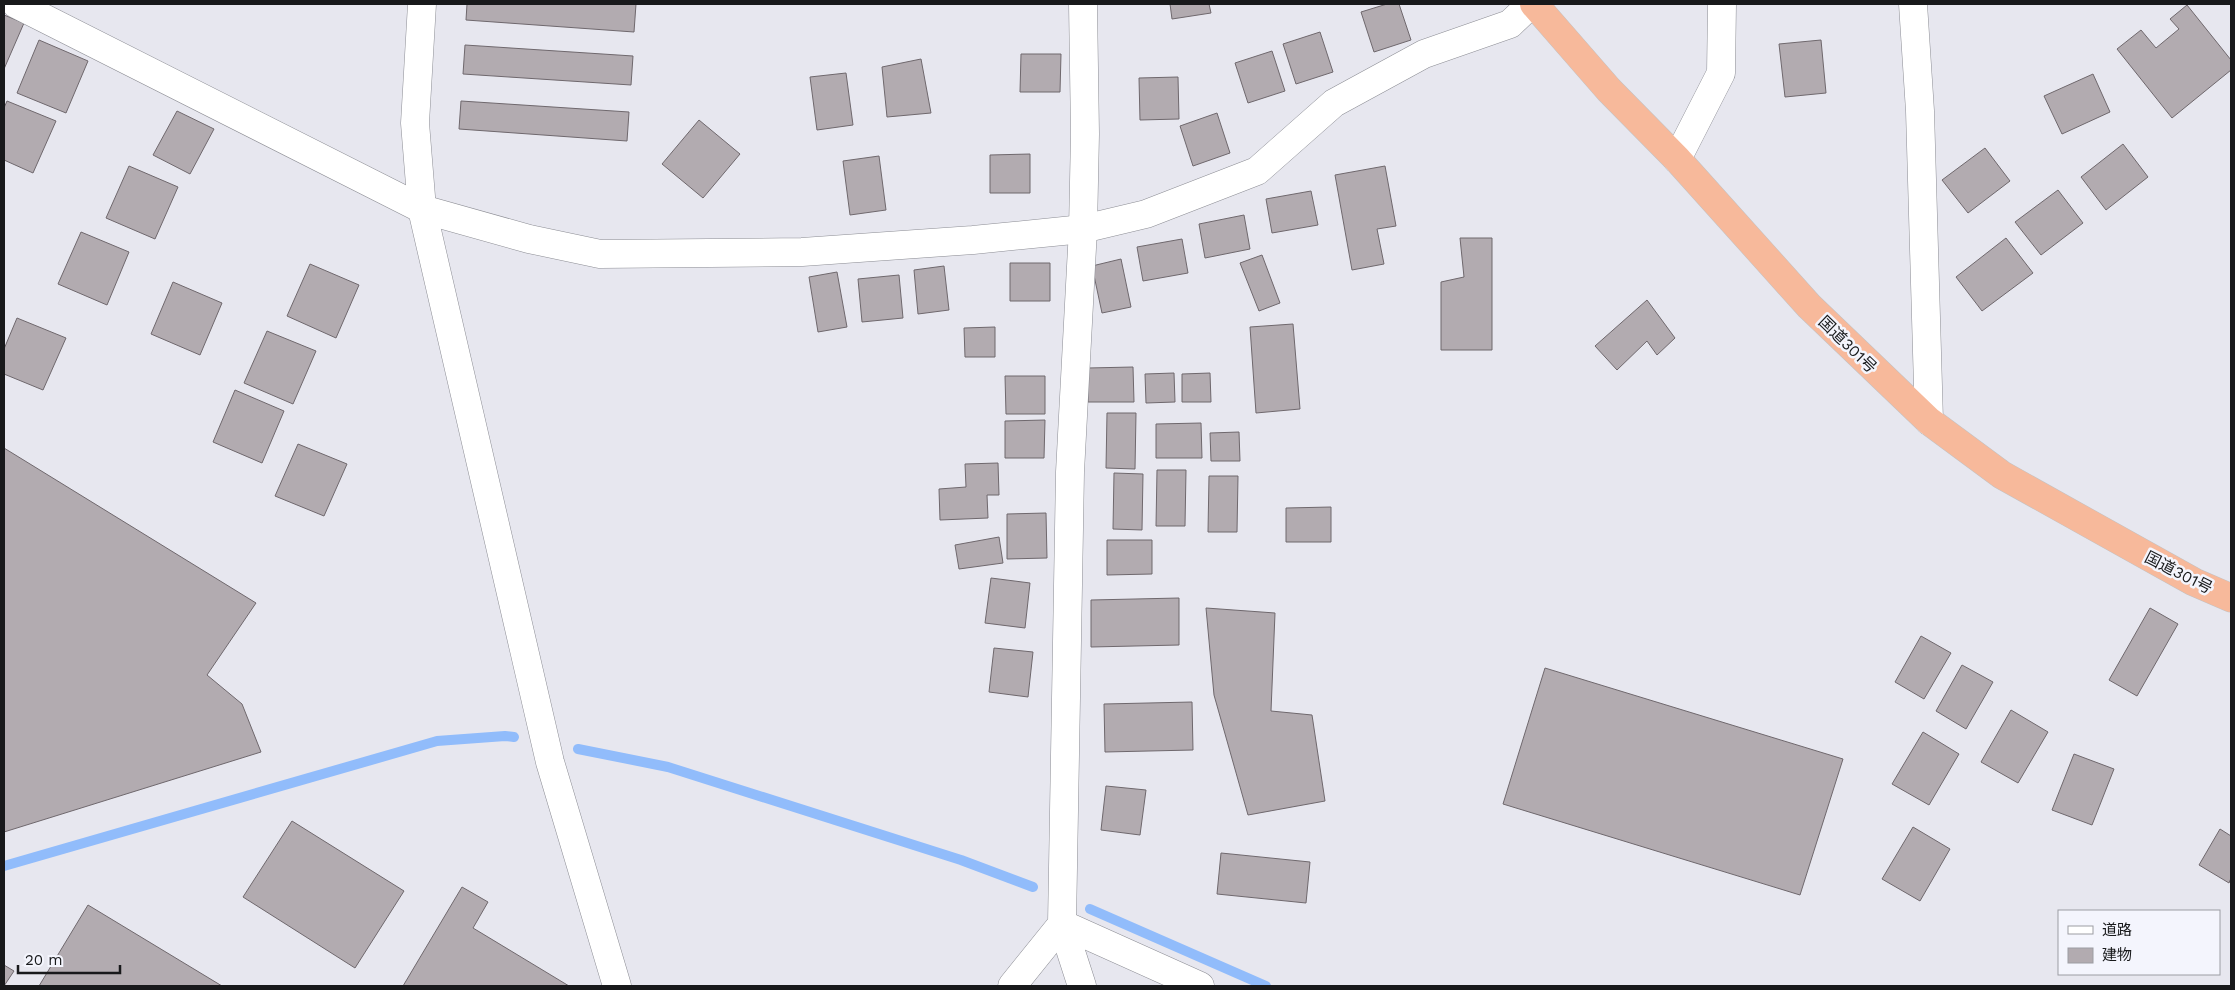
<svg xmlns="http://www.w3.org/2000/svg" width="2235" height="990" viewBox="0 0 2235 990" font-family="'Work Sans','Noto Sans JP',sans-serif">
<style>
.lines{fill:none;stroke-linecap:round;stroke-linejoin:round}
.stream{stroke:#91bcfb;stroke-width:10}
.building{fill:#b2abb0;stroke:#6f686d}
.street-casing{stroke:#8c8d94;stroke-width:29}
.secondary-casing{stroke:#8c8d94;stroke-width:29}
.highway-casing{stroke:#c3c3c4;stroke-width:29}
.street{stroke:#fff;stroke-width:28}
.secondary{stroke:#fff;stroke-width:28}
.highway{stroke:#f7b99b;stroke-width:28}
.labels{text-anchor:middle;stroke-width:5;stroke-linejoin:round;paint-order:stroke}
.street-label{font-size:16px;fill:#18191b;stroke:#f4f5fd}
</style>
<rect width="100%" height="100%" fill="#e7e7ef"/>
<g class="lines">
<path class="stream" d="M 578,749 L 668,767 L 961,860 L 1033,887
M 4,866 L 437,741 L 505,736 L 514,737
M 1090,909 L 1266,986"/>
</g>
<path class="building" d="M 467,4 L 636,4 L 634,32 L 466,20 Z
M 1170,4 L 1209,4 L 1211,13 L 1172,19 Z
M 1387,4 L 1399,4 L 1411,40 L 1374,52 L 1361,12 Z
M 2187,5 L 2231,60 L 2231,70 L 2172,118 L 2117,49 L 2141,30 L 2156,48 L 2179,29 L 2170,19 Z
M 4,15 L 24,23 L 4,69 Z
M 1320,32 L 1333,72 L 1296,84 L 1283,44 Z
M 39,40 L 88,61 L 66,113 L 17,93 Z
M 1821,40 L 1826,93 L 1785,97 L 1779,44 Z
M 465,45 L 633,56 L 631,85 L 463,74 Z
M 1272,51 L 1285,91 L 1248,103 L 1235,63 Z
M 1021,54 L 1061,54 L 1060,92 L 1020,92 Z
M 921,59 L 931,113 L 887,117 L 882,67 Z
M 846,73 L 853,125 L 817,130 L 810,77 Z
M 2093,74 L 2110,112 L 2062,134 L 2044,96 Z
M 1178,77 L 1179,119 L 1140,120 L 1139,78 Z
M 7,101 L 56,121 L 33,173 L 4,160 L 4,108 Z
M 461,101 L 629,112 L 627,141 L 459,129 Z
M 177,111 L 214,129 L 190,174 L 153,155 Z
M 1217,113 L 1230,153 L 1193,166 L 1180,126 Z
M 699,120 L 740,154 L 703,198 L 662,164 Z
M 2123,144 L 2148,177 L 2106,210 L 2081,177 Z
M 1985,148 L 2010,181 L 1968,213 L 1942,180 Z
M 1030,154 L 1030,193 L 990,193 L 990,155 Z
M 879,156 L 886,210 L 850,215 L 843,161 Z
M 129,166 L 178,187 L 155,239 L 106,218 Z
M 1385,166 L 1396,226 L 1377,229 L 1384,264 L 1352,270 L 1335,175 Z
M 2058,190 L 2083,223 L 2041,255 L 2015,222 Z
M 1311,191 L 1318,225 L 1272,233 L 1266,199 Z
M 1244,215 L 1250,249 L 1205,258 L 1199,224 Z
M 81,232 L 129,252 L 107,305 L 58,284 Z
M 1460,238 L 1492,238 L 1492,350 L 1441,350 L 1441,282 L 1464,277 Z
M 2006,238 L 2033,273 L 1982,311 L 1956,277 Z
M 1182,239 L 1188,273 L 1143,281 L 1137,247 Z
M 1262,255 L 1280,303 L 1259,311 L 1240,263 Z
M 1121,259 L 1131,307 L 1102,313 L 1092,266 Z
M 1010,263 L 1050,263 L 1050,301 L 1010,301 Z
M 310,264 L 359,285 L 336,338 L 287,316 Z
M 944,266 L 949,310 L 918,314 L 914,270 Z
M 837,272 L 847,327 L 818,332 L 809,277 Z
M 899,275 L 903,318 L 862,322 L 858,279 Z
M 173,282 L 222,303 L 200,355 L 151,334 Z
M 1647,300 L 1675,338 L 1657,355 L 1647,341 L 1617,370 L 1595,346 Z
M 17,318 L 66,338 L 43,390 L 4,374 L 4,349 Z
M 1293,324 L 1300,409 L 1256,413 L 1250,327 Z
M 995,327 L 995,357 L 965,357 L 964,328 Z
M 267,331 L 316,351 L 293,404 L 244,383 Z
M 1133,367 L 1134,402 L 1088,402 L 1088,368 Z
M 1174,373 L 1175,402 L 1146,403 L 1145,374 Z
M 1210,373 L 1211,402 L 1182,402 L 1182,374 Z
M 1005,376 L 1045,376 L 1045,414 L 1006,414 Z
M 235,390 L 284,411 L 262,463 L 213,442 Z
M 1107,413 L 1136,413 L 1135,469 L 1106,468 Z
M 1045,420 L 1044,458 L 1005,458 L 1005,421 Z
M 1201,423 L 1202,458 L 1156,458 L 1156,424 Z
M 1239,432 L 1240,461 L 1211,461 L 1210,433 Z
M 298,444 L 347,464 L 324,516 L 275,496 Z
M 4,448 L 256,603 L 207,675 L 242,704 L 261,752 L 4,832 Z
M 998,463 L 999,495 L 987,495 L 988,518 L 940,520 L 939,489 L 966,487 L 965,464 Z
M 1157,470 L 1186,470 L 1185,526 L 1156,526 Z
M 1114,473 L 1143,474 L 1142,530 L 1113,529 Z
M 1209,476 L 1238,476 L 1237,532 L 1208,532 Z
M 1331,507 L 1331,542 L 1286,542 L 1286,508 Z
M 1046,513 L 1047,558 L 1007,559 L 1007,514 Z
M 999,537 L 1003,563 L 959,569 L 955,545 Z
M 1107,540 L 1152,540 L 1152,574 L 1107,575 Z
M 991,578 L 1030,583 L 1025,628 L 985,623 Z
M 1179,598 L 1179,645 L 1091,647 L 1091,600 Z
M 1206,608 L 1275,613 L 1271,711 L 1312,715 L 1325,801 L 1248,815 L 1214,695 Z
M 2150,608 L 2178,624 L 2137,696 L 2109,680 Z
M 1921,636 L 1951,653 L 1924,699 L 1895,682 Z
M 994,648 L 1033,652 L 1028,697 L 989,692 Z
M 1962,665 L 1993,682 L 1966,729 L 1936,711 Z
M 1545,668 L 1843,759 L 1800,895 L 1503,804 Z
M 1192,702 L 1193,750 L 1105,752 L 1104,704 Z
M 2011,710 L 2048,732 L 2018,783 L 1981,762 Z
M 1923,732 L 1959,754 L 1929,805 L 1892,784 Z
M 2074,754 L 2114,769 L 2092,825 L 2052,810 Z
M 1106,786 L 1146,790 L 1140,835 L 1101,830 Z
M 292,821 L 404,891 L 355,968 L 243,897 Z
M 1913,827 L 1950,849 L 1920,901 L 1882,879 Z
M 2220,829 L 2231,836 L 2231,878 L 2229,883 L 2199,865 Z
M 1221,853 L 1310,862 L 1306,903 L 1217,894 Z
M 462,887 L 488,902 L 473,928 L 569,986 L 403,986 Z
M 88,905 L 222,986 L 39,986 Z
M 4,965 L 14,971 L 4,986 Z"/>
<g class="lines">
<g class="street-casing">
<path id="street" d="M 16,4 L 422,209 L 529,239 L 600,254 L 802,252 L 973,240 L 1083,229 L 1146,214 L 1257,171 L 1334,103 L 1424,54 L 1510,24 L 1531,4
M 1913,4 L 1920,111 L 1929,421
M 1062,924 L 1200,986
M 1062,924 L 1082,986"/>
</g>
<g class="secondary-casing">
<path id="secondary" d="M 422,4 L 415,123 L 422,209 L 550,762 L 617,986
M 1677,159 L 1721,73 L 1722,4
M 1012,986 L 1062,924 L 1070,472 L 1083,229 L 1085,134 L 1083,4"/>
</g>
<g class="highway-casing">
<path id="highway" d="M 1534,4 L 1609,90 L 1677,159 L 1809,306 L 1929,421 L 2002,475 L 2194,582 L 2231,598"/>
</g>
<use href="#street" class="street"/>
<use href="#secondary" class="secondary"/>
<use href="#highway" class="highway"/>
</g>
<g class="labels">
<g class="street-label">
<text transform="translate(1848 344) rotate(44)" y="6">国道301号</text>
<text transform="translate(2179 572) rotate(27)" y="6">国道301号</text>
</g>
</g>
<rect width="2235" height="990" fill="none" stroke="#18191b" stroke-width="10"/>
<rect x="2058" y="910" width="162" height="65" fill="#f4f5fd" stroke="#9c9da3"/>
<rect x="2068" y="926" width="25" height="8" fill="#ffffff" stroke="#9c9da3"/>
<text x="2102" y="935" font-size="15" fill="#18191b">道路</text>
<rect x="2068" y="948" width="25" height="15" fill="#b2abb0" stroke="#9c9da3"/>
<text x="2102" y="960" font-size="15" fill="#18191b">建物</text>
<path d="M18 965v8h102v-8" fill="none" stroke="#18191b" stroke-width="2.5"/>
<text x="25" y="965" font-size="15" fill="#18191b" stroke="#f4f5fd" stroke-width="4" paint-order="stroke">20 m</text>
</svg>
